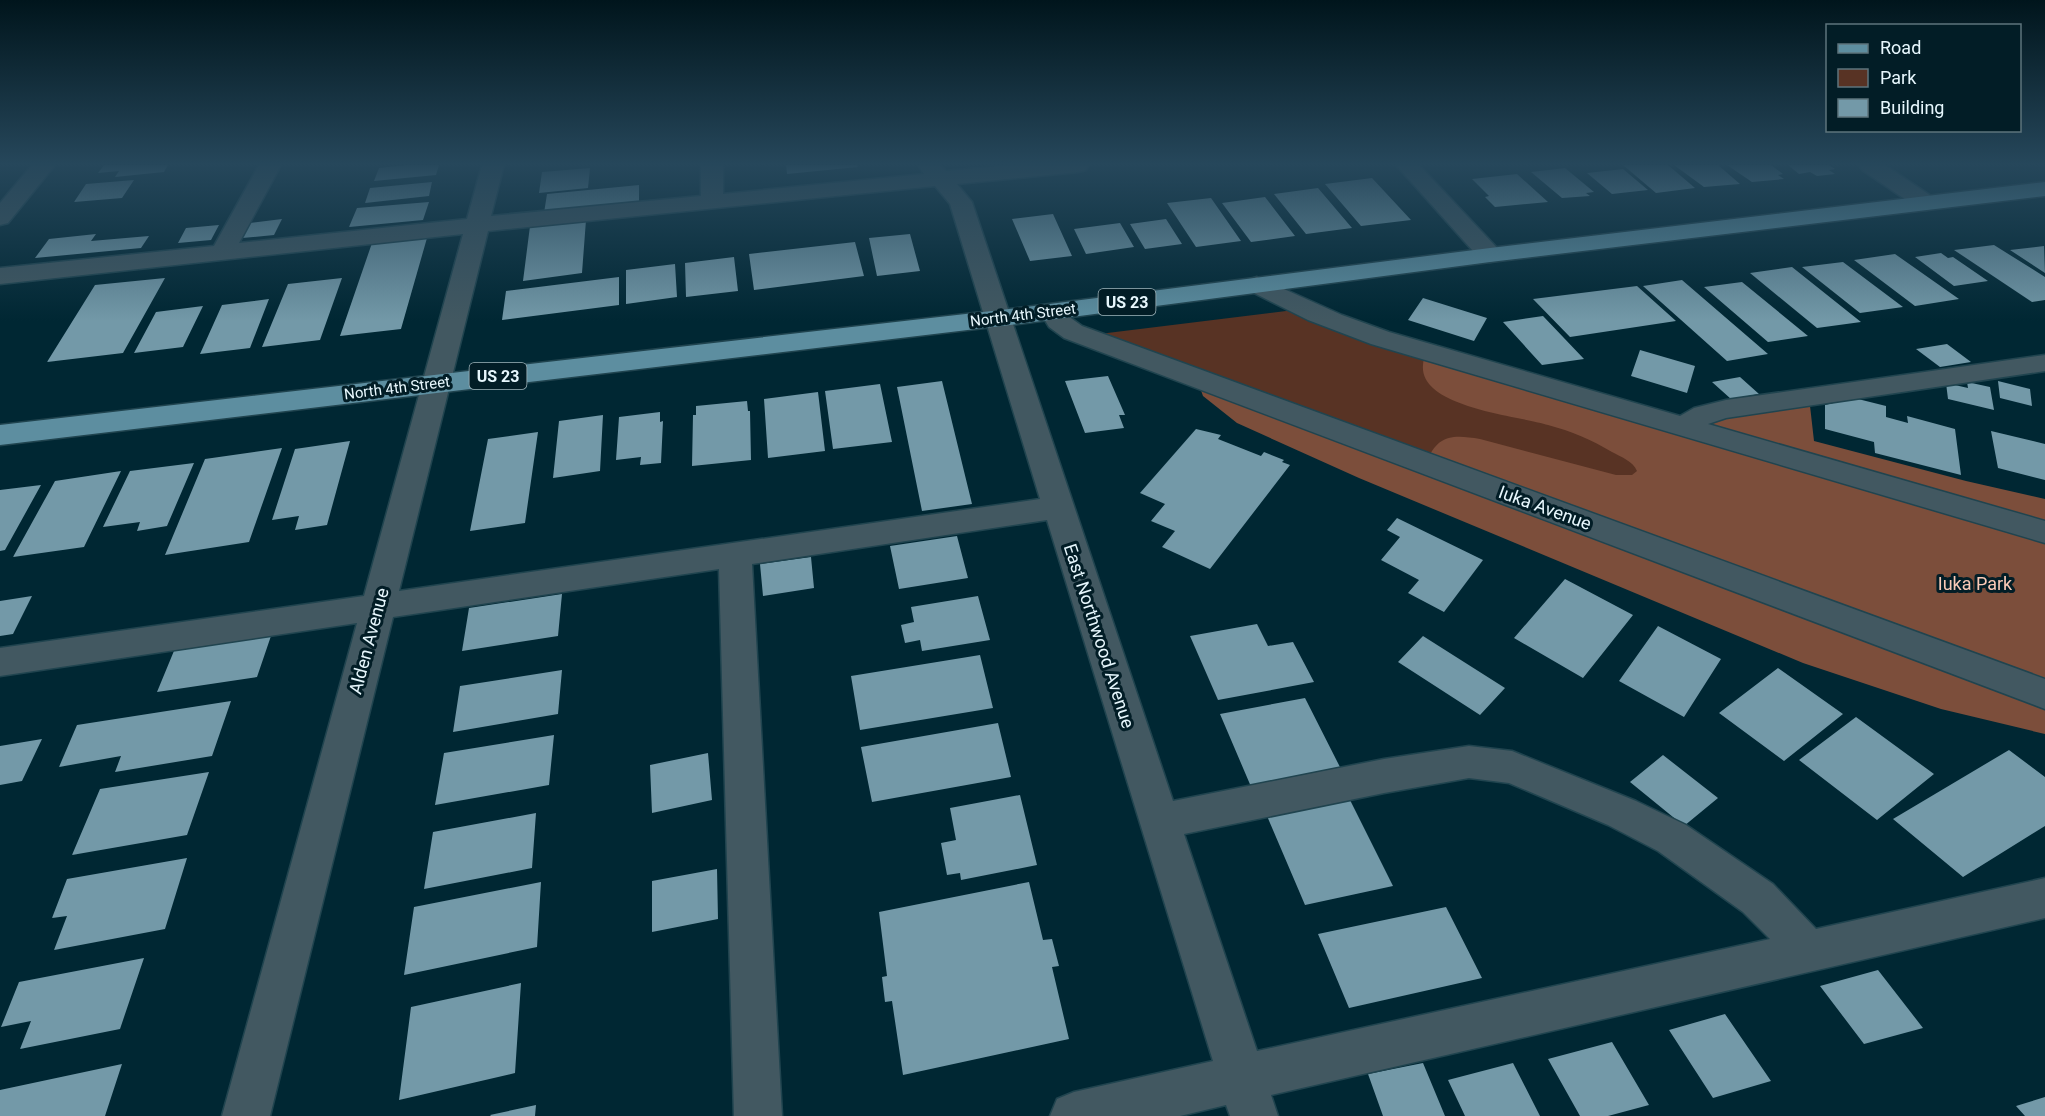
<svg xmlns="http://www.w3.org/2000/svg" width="2045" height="1116" viewBox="0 0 2045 1116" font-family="Roboto,sans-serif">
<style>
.green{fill:#583324}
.forest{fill:#7c4e3b}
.building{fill:#7399a8}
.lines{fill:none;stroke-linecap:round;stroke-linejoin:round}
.minor-casing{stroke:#20444f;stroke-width:3}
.major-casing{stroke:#20444f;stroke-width:3}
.minor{fill:#425861;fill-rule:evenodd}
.major{fill:#5d8ea0;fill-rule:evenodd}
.labels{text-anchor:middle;stroke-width:6;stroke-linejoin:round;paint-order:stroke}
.far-street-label{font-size:15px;fill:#e7f7fd;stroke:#021d26}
.shield{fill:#021d26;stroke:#a2b6bc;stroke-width:1.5}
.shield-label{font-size:16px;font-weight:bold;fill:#e7f7fd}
.street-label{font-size:18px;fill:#e7f7fd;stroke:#021d26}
.park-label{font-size:18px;fill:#facab7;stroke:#021d26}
</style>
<rect width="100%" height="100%" fill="#002733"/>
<path class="green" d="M 1302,309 L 1687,427 L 2045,685 L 1083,336 Z"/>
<path class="forest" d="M 1426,352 L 1687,427 L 1809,397 L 1814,441 L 1966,481 L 2045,499 L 2045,734 L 1941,709 L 1803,663 L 1359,478 L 1237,423 L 1203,396 L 1197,379 L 1426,463 C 1437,435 1452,434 1480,439 L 1616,475 L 1632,475 L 1637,471 C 1633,461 1621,457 1612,452 C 1592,440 1571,431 1548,425 C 1521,416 1419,408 1423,365 C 1423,361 1425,356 1426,352 Z"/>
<path class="building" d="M 104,165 L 168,165 L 164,172 L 115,177 L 119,171 L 98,173 Z
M 406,165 L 439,165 L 436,175 L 374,181 L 379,168 Z
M 786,165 L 857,165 L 858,167 L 787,174 Z
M 1623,165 L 1668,165 L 1695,188 L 1656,193 Z
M 1674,165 L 1718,165 L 1740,184 L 1704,187 Z
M 1727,165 L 1771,165 L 1783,174 L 1778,175 L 1784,179 L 1752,182 Z
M 1788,165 L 1829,165 L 1835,169 L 1829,170 L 1835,174 L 1817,176 L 1810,172 L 1799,174 Z
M 590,168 L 588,188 L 539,193 L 542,172 Z
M 1565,168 L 1594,192 L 1586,193 L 1590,196 L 1562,198 L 1531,172 Z
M 1623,169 L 1648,190 L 1612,194 L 1587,173 Z
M 1517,174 L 1548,202 L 1495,207 L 1485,197 L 1489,196 L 1472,179 Z
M 1372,178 L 1411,220 L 1361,226 L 1325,184 Z
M 134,180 L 122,198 L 74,202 L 86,184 Z
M 432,182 L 429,196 L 365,203 L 370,188 Z
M 639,185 L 639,203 L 544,213 L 547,194 Z
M 1318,188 L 1352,228 L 1306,234 L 1274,194 Z
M 1265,197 L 1295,236 L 1251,242 L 1222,203 Z
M 1211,198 L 1241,241 L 1196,247 L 1167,203 Z
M 429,202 L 423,220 L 349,227 L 357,208 Z
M 1053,214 L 1072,256 L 1030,261 L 1012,219 Z
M 282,219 L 274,235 L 242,238 L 250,223 Z
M 1166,219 L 1182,244 L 1145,249 L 1130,224 Z
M 586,220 L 582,273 L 523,281 L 530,226 Z
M 1120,223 L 1134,247 L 1086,254 L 1074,229 Z
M 219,225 L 211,240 L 178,243 L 186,228 Z
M 96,234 L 91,241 L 149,236 L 141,248 L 35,258 L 49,239 Z
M 910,234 L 920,271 L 877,276 L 869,238 Z
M 427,238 L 401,329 L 340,336 L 372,243 Z
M 855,242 L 864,276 L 754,290 L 749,254 Z
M 1994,245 L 2045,277 L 2045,300 L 2032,302 L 1954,250 Z
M 2044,246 L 2045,273 L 2010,250 Z
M 1941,253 L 1948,258 L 1953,257 L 1988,281 L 1954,286 L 1915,257 Z
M 1895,254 L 1959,299 L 1915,306 L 1854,260 Z
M 734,257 L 738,291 L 686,297 L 685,263 Z
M 1843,262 L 1903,307 L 1860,313 L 1802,267 Z
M 675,264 L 677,297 L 626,304 L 626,270 Z
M 1792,267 L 1861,322 L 1817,328 L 1750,273 Z
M 619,277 L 619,305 L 502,320 L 506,291 Z
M 165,278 L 123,353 L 47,362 L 95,285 Z
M 342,278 L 320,340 L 262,347 L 288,284 Z
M 1682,280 L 1768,354 L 1727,361 L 1643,286 Z
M 1742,282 L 1808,336 L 1768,342 L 1704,287 Z
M 1637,286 L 1676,321 L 1570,337 L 1533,299 Z
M 1423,298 L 1487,318 L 1474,341 L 1408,320 Z
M 269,299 L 250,348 L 200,354 L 222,305 Z
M 203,306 L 183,347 L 134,353 L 156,312 Z
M 1543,316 L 1584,359 L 1542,365 L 1503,322 Z
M 1947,344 L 1971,362 L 1940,367 L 1916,349 Z
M 1640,350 L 1695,366 L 1687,393 L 1631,376 Z
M 1108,376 L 1125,415 L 1119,415 L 1124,428 L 1085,433 L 1065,381 Z
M 1740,377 L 1759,394 L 1731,399 L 1712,382 Z
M 942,381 L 972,504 L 922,511 L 897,387 Z
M 1998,381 L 2030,389 L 2032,406 L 2000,398 Z
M 1967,382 L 1990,387 L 1994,410 L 1948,399 L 1946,383 L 1968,388 Z
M 880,384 L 892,442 L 833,449 L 825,391 Z
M 818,392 L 825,451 L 768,458 L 764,399 Z
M 1854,398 L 1886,406 L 1886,417 L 1908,423 L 1907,416 L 1955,429 L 1961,475 L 1875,453 L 1874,442 L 1825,429 L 1825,405 Z
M 747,401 L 748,411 L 750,411 L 751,460 L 692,466 L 693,415 L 696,415 L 696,406 Z
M 660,412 L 660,422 L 663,421 L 661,463 L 640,465 L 641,457 L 616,460 L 619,417 Z
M 603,415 L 600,471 L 553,478 L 559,421 Z
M 1196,429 L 1221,435 L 1218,439 L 1261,456 L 1264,452 L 1284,460 L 1282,462 L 1290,465 L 1210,569 L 1162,547 L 1175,531 L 1151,521 L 1165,504 L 1140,493 Z
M 1991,431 L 2045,444 L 2045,480 L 1998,468 Z
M 538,432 L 525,523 L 470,531 L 488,439 Z
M 350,441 L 327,525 L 295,530 L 299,516 L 272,520 L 295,449 Z
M 282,448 L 249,542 L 165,555 L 205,459 Z
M 194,463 L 167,526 L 137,531 L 140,522 L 103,527 L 130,471 Z
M 121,471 L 84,547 L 13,557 L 55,481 Z
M 41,485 L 5,550 L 0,551 L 0,490 Z
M 1397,518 L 1483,560 L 1444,612 L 1408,593 L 1419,580 L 1381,560 L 1400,537 L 1387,530 Z
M 957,536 L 968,578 L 899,589 L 890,546 Z
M 811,557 L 814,588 L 763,596 L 760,564 Z
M 1565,579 L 1633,615 L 1583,678 L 1514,638 Z
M 562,594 L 558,636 L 462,651 L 469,608 Z
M 32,596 L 13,634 L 0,636 L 0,601 Z
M 978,596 L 990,640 L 922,651 L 920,640 L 905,643 L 901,625 L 914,622 L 911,607 Z
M 1257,624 L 1268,646 L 1293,642 L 1314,682 L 1218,700 L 1190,636 Z
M 1658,626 L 1721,659 L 1684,717 L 1619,681 Z
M 272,633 L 257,677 L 157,692 L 176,646 Z
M 1423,636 L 1505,688 L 1480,715 L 1398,662 Z
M 980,655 L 993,708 L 860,730 L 851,676 Z
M 1778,668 L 1843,714 L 1784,761 L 1719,713 Z
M 562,670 L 558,714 L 453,732 L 460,686 Z
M 1305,698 L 1342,771 L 1252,789 L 1220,714 Z
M 231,701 L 212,756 L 115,772 L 121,756 L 59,767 L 77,725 Z
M 1856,717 L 1934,774 L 1877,820 L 1799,760 Z
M 998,723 L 1011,777 L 872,802 L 861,747 Z
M 554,735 L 549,785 L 435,805 L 444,753 Z
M 42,739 L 22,781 L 0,785 L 0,746 Z
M 2009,750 L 2045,777 L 2045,826 L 1963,877 L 1893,819 Z
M 708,753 L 712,800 L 652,813 L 650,765 Z
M 1663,755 L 1718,798 L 1684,826 L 1630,782 Z
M 209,772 L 187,835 L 72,855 L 100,789 Z
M 1020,795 L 1037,865 L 961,880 L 960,873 L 947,875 L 941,843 L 956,840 L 950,808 Z
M 1350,800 L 1393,886 L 1305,905 L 1267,816 Z
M 536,813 L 532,868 L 424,889 L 433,832 Z
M 187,858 L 165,929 L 54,950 L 67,916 L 52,918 L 67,879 Z
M 717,869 L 718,919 L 652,932 L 652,881 Z
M 541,882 L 537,947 L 404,975 L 414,907 Z
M 1029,882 L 1043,940 L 1052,939 L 1059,966 L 1052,967 L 1069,1039 L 903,1075 L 892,1001 L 885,1002 L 882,977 L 887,976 L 879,912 Z
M 1446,907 L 1482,978 L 1349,1008 L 1318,934 Z
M 144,958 L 120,1029 L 20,1049 L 31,1021 L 1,1027 L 19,982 Z
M 1878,970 L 1923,1028 L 1864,1044 L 1820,986 Z
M 521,983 L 515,1073 L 399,1100 L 411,1007 Z
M 1725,1014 L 1771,1081 L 1713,1098 L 1669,1030 Z
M 1612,1042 L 1649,1105 L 1608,1116 L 1580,1116 L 1548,1059 Z
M 1423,1063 L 1445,1116 L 1383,1116 L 1368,1074 Z
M 1513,1063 L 1540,1116 L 1465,1116 L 1448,1080 Z
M 122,1064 L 105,1116 L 0,1116 L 0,1090 Z
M 2045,1097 L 2045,1116 L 2025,1116 L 2016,1106 Z
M 536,1105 L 535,1116 L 491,1116 L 490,1115 Z"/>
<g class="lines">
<g class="minor-casing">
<path id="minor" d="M 32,165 L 55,165 L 8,223 L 0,225 L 0,203 Z
M 259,165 L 281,165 L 239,243 L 467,219 L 482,165 L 504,165 L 491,216 L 701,196 L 701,165 L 723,165 L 723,194 L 924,174 L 919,167 L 920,165 L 940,165 L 946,171 L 1010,165 L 1089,165 L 1086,170 L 1078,172 L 957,184 L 972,202 L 1173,801 L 1384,759 L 1469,746 L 1512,751 L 1636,801 L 1686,825 L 1773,884 L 1816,929 L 2045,878 L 2045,918 L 1271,1095 L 1278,1116 L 1230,1116 L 1226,1105 L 1180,1116 L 1050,1116 L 1057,1099 L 1074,1092 L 1213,1061 L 1047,520 L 752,564 L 782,1116 L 734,1116 L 719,569 L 393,617 L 270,1116 L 222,1116 L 357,623 L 0,676 L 0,648 L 364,596 L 463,234 L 0,284 L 0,268 L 214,246 ZM 935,186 L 950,204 L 1040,499 L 399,591 L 488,231 ZM 1469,778 L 1509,783 L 1608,825 L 1658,851 L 1743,912 L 1770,939 L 1257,1051 L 1184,834 L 1384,793 Z
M 1396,165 L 1419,165 L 1499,250 L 1502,255 L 1499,260 L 1490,262 L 1481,260 Z
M 1859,165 L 1885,165 L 1934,198 L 1938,203 L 1934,208 L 1926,210 L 1918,208 L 1862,170 Z
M 1257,277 L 1342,315 L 1389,332 L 1680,416 L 1694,408 L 1726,400 L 2045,355 L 2045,371 L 1726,418 L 1708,424 L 2045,521 L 2045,543 L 1371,344 L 1308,320 L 1248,290 L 1244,285 L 1248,280 Z
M 1053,304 L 1062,306 L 1068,316 L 1082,326 L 2045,679 L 2045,709 L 1064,338 L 1049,327 L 1040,312 L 1044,306 Z"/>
</g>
<g class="major-casing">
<path id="major" d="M 2045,182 L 2045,196 L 1490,262 L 1026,323 L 0,445 L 0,425 L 1026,307 L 1490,248 Z"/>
</g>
<use href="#minor" class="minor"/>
<use href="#major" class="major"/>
</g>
<linearGradient id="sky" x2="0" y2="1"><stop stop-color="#00151c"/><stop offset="0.51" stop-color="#26475b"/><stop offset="1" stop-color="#26475b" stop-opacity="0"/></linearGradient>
<rect width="2045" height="321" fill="url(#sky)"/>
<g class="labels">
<g class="far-street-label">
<text transform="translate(1023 315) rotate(-7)" y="5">North 4th Street</text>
<text transform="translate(397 388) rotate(-7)" y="5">North 4th Street</text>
</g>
<g class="shield">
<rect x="1098.5" y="289" width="57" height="26" rx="4.5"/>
<rect x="469.5" y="363" width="57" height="26" rx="4.5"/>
</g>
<g class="shield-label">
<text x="1127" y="308">US 23</text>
<text x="498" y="382">US 23</text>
</g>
<g class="street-label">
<text transform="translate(1545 508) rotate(20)" y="6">Iuka Avenue</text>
<text transform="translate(1099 636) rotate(72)" y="6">East Northwood Avenue</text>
<text transform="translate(369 641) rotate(-75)" y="6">Alden Avenue</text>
</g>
<g class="park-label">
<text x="1975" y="590">Iuka Park</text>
</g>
</g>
<rect x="1826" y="24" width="195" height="108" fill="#021d26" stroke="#5e747c" stroke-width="1.5"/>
<rect x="1838" y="44" width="30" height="9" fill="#5d8ea0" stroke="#5e747c" stroke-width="1.5"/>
<text x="1880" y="54" font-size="18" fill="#e7f7fd">Road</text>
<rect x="1838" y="69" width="30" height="18" fill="#583324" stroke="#5e747c" stroke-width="1.5"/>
<text x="1880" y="84" font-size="18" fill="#e7f7fd">Park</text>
<rect x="1838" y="99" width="30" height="18" fill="#7399a8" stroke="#5e747c" stroke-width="1.5"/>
<text x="1880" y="114" font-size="18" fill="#e7f7fd">Building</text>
</svg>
